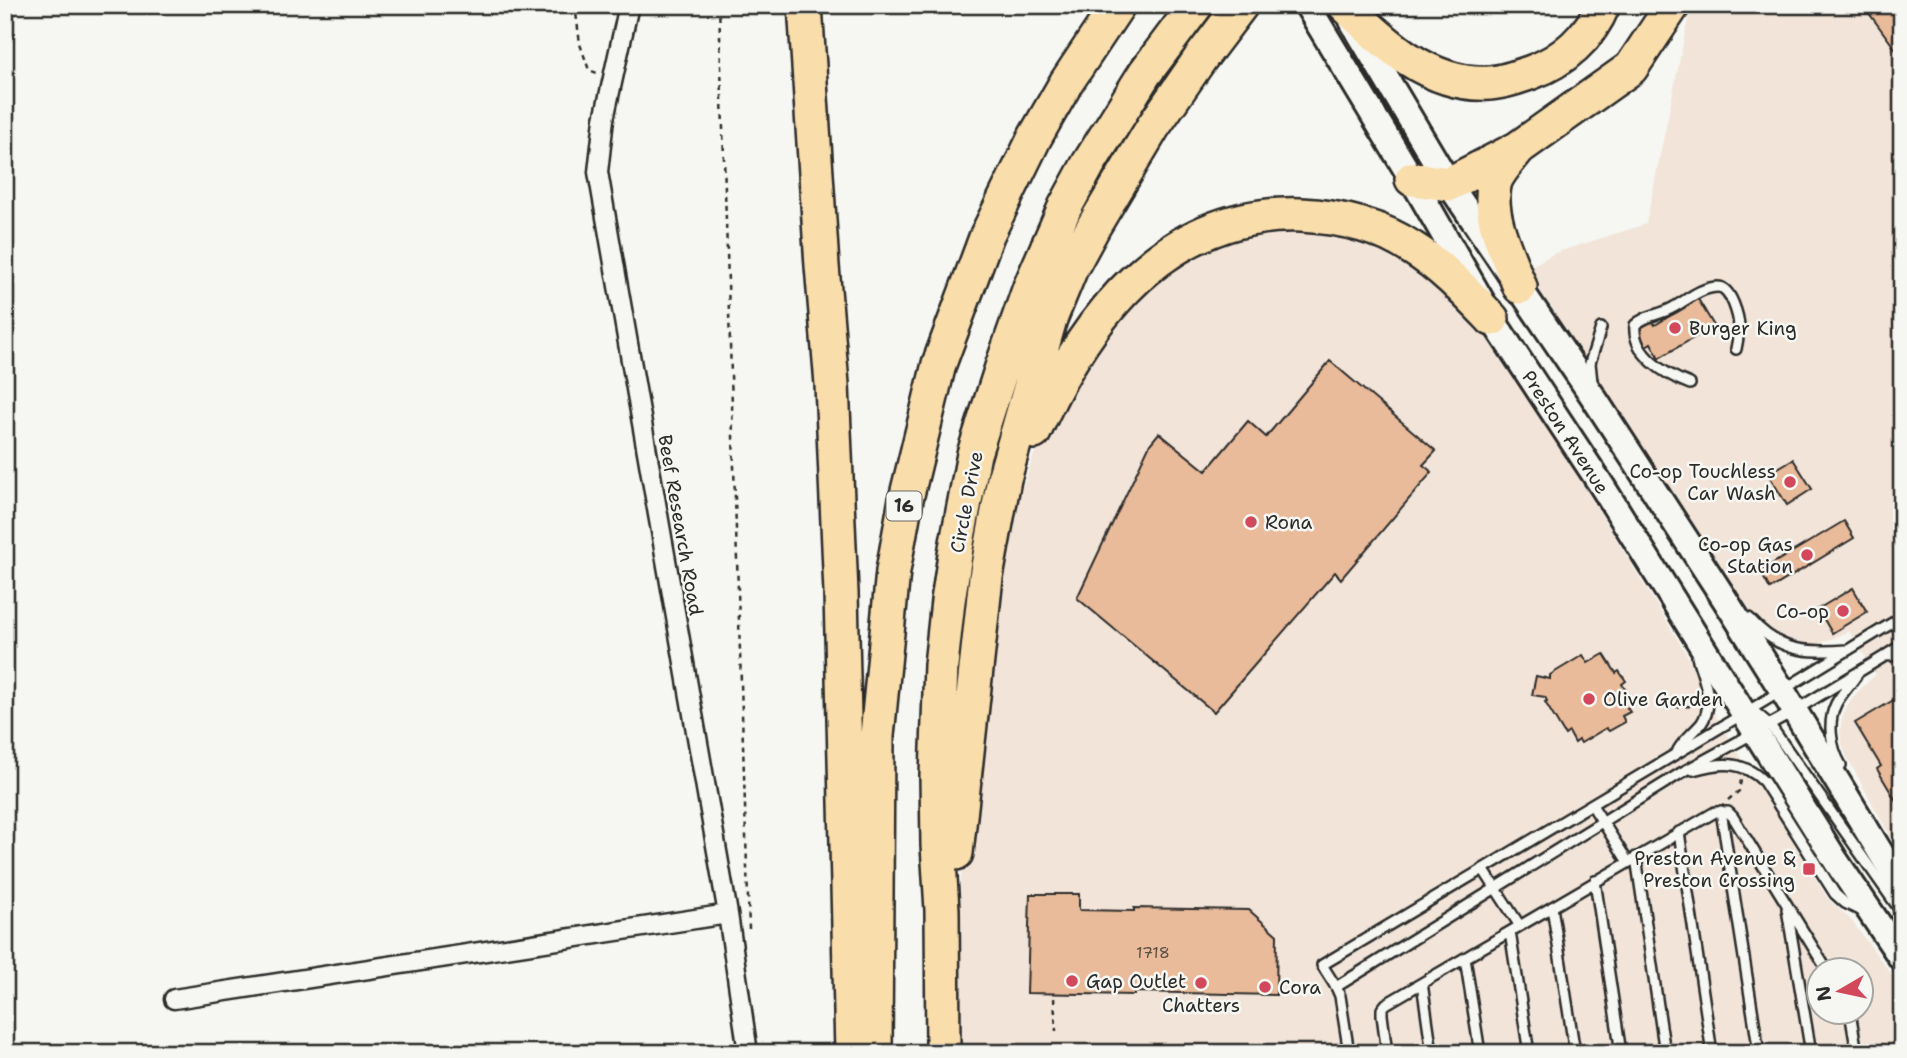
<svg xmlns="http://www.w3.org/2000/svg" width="1907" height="1058" viewBox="0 0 1907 1058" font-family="'Shantell Sans',sans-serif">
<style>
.built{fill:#f2e4d8;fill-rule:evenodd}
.building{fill:#eabb9a;stroke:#2b2b2b;stroke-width:2}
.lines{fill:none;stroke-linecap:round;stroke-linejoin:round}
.service-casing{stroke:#2b2b2b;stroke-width:14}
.minor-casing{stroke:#2b2b2b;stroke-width:23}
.secondary-casing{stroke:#2b2b2b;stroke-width:30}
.motorway-casing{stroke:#2b2b2b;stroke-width:38}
.path{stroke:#2b2b2b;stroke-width:2.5;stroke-dasharray:5 5;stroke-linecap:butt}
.service{stroke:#f6f6f2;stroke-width:9}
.minor{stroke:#f6f6f2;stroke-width:18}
.secondary{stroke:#f6f6f2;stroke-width:24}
.motorway{stroke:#f9ddab;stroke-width:33}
.poi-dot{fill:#d1495b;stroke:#f6f6f2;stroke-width:2.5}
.labels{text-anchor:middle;stroke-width:5;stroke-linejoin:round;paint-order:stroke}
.number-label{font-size:16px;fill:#5b4f47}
.shield{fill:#f6f6f2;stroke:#686867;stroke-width:2}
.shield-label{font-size:18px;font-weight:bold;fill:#2b2b2b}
.poi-label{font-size:19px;fill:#2b2b2b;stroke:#f6f6f2;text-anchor:start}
.street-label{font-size:19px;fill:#2b2b2b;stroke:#f6f6f2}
</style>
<rect width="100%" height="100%" fill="#f6f6f2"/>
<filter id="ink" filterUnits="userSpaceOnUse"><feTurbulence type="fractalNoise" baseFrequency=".0143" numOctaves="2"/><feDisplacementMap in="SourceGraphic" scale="14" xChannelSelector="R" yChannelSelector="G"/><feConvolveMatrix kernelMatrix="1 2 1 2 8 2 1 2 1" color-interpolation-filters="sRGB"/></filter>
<g filter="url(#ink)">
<path class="built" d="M 1691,5 L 1902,5 L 1902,858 L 1846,755 L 1842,744 L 1840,732 L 1842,719 L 1846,708 L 1853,697 L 1876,674 L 1849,631 L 1827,641 L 1813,645 L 1798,646 L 1774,637 L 1752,618 L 1526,269 L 1555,253 L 1646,224 Z
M 1356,228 L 1454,289 L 1505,357 L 1687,655 L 1699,680 L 1701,692 L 1828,899 L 1850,919 L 1902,988 L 1902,1053 L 956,1053 L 956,958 L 967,787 L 1008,531 L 1036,449 L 1052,411 L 1118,306 L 1211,237 ZM 1820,970 L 1862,970 L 1862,1012 L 1820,1012 Z"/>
<path class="building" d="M 1863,5 L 1902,5 L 1902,58 Z
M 1698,299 L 1714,326 L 1659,358 L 1651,343 L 1646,346 L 1637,330 L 1652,321 L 1655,325 Z
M 1330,361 L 1436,451 L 1423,465 L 1432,472 L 1341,579 L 1335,572 L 1214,712 L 1077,598 L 1150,444 L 1159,433 L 1206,471 L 1248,421 L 1266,437 Z
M 1793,459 L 1812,489 L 1787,505 L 1768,474 Z
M 1844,521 L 1854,538 L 1770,589 L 1760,571 Z
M 1853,588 L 1867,612 L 1832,633 L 1818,609 Z
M 1604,654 L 1616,673 L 1619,671 L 1626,681 L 1622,684 L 1634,704 L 1627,708 L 1630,712 L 1622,716 L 1625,722 L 1609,731 L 1606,728 L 1581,743 L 1579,740 L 1575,743 L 1569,732 L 1565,735 L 1545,702 L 1547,701 L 1545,697 L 1532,695 L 1536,676 L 1550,679 L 1550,675 L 1583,655 L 1588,663 Z
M 1902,695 L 1902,811 L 1877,769 L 1881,766 L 1855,723 Z
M 1030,894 L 1079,894 L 1079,910 L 1134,911 L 1134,908 L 1249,910 L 1277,935 L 1276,995 L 1134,992 L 1134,995 L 1027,993 Z"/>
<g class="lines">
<g class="service-casing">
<path id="service" d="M 1592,382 L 1590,363 L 1601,328
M 1690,384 C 1666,375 1632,355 1635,325 C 1647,314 1659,316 1674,307 C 1687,300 1701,287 1718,287 C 1731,287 1739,317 1739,328 C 1739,335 1737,343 1736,349
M 1749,618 C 1779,652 1804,653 1847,650
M 1886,655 L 1902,645
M 1750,713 L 1757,714 L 1770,725 L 1902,913
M 1678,750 C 1684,740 1693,733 1701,724 C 1716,703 1703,678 1697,657
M 1841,765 C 1831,748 1827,722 1836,704 C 1841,694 1850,685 1856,676
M 1693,770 C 1721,762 1743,760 1764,782 L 1835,894 L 1845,903 L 1861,911
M 1592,805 L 1628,862
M 1721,811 L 1759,1053
M 1679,832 L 1712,1053
M 1636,857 L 1665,1053
M 1483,869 L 1520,926
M 1595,881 L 1621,1053
M 1552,907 L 1575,1053
M 1787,909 L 1811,1053
M 1510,932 L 1529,1053
M 1465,958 L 1480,1053
M 1422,983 L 1432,1053
M 1336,987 L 1681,773 L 1794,711 L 1885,656 L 1902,655
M 1850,1012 L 1857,1053
M 1349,1053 L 1340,996 L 1336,987 L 1322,965 L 1763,702 L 1902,617
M 1387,1053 L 1382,1015 L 1382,1009 L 1386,1004 L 1715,812 L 1728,812 L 1733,817 L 1827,970"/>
</g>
<g class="minor-casing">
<path id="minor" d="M 629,5 L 604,119 L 598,172 L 728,914 L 748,1053
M 174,999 L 728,914"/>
</g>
<g class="secondary-casing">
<path id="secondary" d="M 1307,5 L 1412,179 L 1492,319 L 1602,486 L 1836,861 L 1902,959
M 1352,21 L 1449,184 L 1592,395 L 1724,598 L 1782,690 L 1902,888"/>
</g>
<g class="motorway-casing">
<path id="motorway" d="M 805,5 L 822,266 L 832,384 L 841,593 L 852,1053
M 1345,5 C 1385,44 1431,87 1490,83 C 1504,82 1518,77 1532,72 C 1563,61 1590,37 1603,5
M 1517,150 C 1510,159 1499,171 1495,181 C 1486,214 1508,256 1520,287
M 1412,179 L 1449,184 L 1517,149 L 1631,68 L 1673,5
M 1034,432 C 1084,319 1166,210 1301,215 C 1341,217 1379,226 1412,248 C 1443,267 1467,293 1492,319
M 956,853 L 986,577 L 1004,479 L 1050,319 L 1071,268 L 1095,224 L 1153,127 L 1200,59 L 1241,5
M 875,1053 L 877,736 L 893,571 L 906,499 L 939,364 L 987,235 L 1035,137 L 1066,83 L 1118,5
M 943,1053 L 942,910 L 938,845 L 937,776 L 941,665 L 948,601 L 956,548 L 974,454 L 1003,364 L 1030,287 L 1065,207 L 1089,163 L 1145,73 L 1196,5"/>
</g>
<path class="path" d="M 575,5 L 580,44 L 589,70 L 597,73
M 719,5 L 749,929
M 1665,707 L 1694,706
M 1728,800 L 1739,791 L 1741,780
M 1054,998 L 1056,1031"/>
<use href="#service" class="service"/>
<use href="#minor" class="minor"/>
<use href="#secondary" class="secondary"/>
<use href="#motorway" class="motorway"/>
</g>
</g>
<g class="poi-dot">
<circle cx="1675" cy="328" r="7"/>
<circle cx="1790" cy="482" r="7"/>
<circle cx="1251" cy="522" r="7"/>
<circle cx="1807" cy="555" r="7"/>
<circle cx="1843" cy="611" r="7"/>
<circle cx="1589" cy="699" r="7"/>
<rect x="1802" y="862" width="14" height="14" rx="3.5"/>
<circle cx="1072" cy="981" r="7"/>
<circle cx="1201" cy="983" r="7"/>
<circle cx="1265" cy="987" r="7"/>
</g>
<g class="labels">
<g class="number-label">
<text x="1153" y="958">1718</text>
</g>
<rect class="shield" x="886.5" y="491.5" width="35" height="29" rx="5"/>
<g class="shield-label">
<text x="904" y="512">16</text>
</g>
<g class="poi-label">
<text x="1689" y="335">Burger King</text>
<text x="1776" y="478" text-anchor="end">Co-op Touchless<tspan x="1776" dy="22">Car Wash</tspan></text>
<text x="1265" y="529">Rona</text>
<text x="1793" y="551" text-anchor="end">Co-op Gas<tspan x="1793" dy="22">Station</tspan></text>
<text x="1829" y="618" text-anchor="end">Co-op</text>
<text x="1603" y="706">Olive Garden</text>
<text x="1795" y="865" text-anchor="end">Preston Avenue &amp;<tspan x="1795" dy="22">Preston Crossing</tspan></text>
<text x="1086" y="988">Gap Outlet</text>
<text x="1279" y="994">Cora</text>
<text x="1201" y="1012" text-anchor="middle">Chatters</text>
</g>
<g class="street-label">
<text transform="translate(1566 432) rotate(57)" y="7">Preston Avenue</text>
<text transform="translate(966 502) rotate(-79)" y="7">Circle Drive</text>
<text transform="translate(681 525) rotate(80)" y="7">Beef Research Road</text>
</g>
</g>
<rect width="1907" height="1058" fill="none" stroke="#f6f6f2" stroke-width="28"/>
<rect x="14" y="14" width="1879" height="1030" fill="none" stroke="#2b2b2b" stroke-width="2.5" filter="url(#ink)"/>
<g transform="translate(1840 991) rotate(261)"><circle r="33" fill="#f6f6f2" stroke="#a5a5a2" stroke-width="2"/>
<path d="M0-5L12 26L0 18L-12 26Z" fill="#d1495b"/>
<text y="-10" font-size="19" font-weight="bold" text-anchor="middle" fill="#2b2b2b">N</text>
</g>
</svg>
